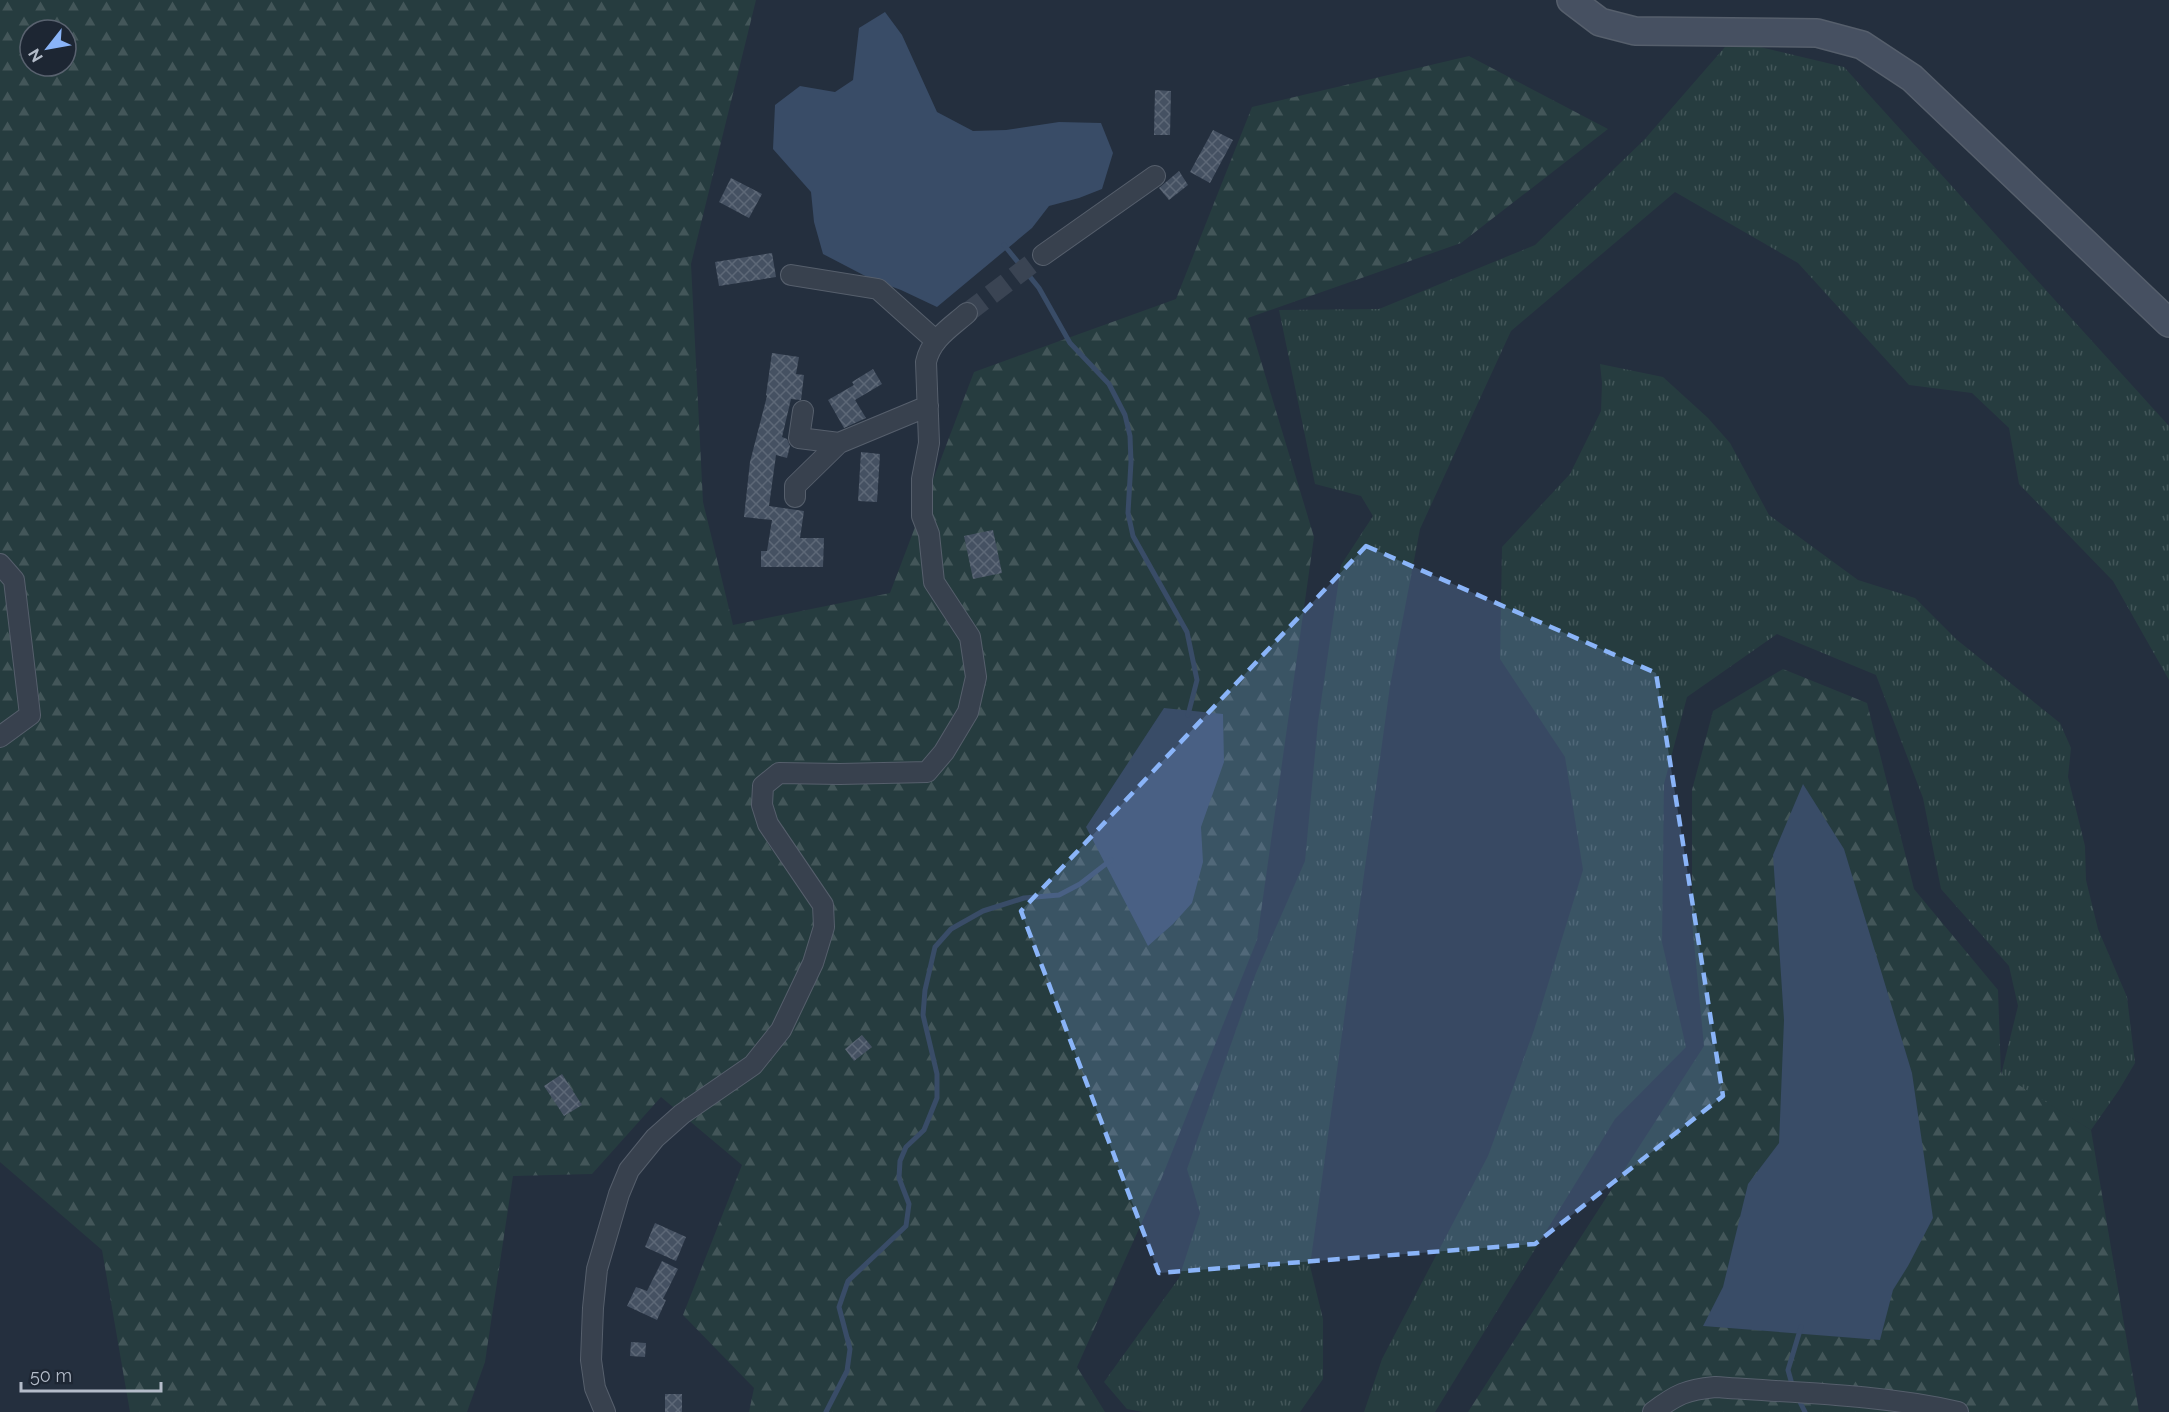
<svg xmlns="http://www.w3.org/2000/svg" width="2169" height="1412" viewBox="0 0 2169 1412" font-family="Raleway,sans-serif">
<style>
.grass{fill:url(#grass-tufts)}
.forest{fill:url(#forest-firs);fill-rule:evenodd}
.water{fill:#394c67}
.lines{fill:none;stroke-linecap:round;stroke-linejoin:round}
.stream{stroke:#394c67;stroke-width:5}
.building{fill:url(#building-cross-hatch)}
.street-tunnel{stroke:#3a4453;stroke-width:20;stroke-dasharray:20 10;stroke-linecap:butt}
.street-casing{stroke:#565f6c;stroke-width:22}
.secondary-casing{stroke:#565f6c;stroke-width:30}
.street{stroke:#38414e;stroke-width:20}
.secondary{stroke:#465061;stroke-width:27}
.marked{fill:#8ab4f8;fill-opacity:0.2;stroke:#8ab4f8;stroke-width:4.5;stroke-dasharray:12 8;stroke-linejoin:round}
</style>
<defs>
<pattern id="grass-tufts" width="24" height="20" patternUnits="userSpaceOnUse" patternTransform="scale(1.5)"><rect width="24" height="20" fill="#263c3f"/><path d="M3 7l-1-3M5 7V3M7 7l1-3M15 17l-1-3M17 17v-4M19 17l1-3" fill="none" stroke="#435659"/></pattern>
<pattern id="forest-firs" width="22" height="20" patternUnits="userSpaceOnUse" patternTransform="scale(1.5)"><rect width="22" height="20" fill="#263c3f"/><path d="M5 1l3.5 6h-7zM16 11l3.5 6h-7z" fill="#435659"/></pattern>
<pattern id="building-cross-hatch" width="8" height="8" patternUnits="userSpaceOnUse" patternTransform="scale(1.5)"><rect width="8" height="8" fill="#455162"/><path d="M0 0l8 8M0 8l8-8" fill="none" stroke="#5d6877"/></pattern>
</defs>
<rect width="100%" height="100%" fill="#242f3e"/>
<path class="grass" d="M 1731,40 L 1844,67 L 2169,426 L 2169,680 L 2113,581 L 2019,484 L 2009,428 L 1972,393 L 1909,385 L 1798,263 L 1675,192 L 1511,331 L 1420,529 L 1390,686 L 1310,1266 L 1323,1319 L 1323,1379 L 1300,1412 L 1143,1412 L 1127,1409 L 1104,1382 L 1179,1278 L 1200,1213 L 1187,1169 L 1256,973 L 1305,861 L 1318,722 L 1341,565 L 1373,516 L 1361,496 L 1315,484 L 1279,310 L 1379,309 L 1535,245 L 1644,140 Z
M 1600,364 L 1663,377 L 1708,418 L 1730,443 L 1769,515 L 1858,580 L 1915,598 L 1956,639 L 2060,723 L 2071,748 L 2068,777 L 2085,846 L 2086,880 L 2098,929 L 2127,997 L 2135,1063 L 2119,1090 L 2091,1130 L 2001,1075 L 2018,1006 L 2009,966 L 1941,889 L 1923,798 L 1876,675 L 1777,634 L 1687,697 L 1664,784 L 1662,942 L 1686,1047 L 1615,1119 L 1435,1412 L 1364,1412 L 1382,1359 L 1488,1156 L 1534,1030 L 1583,870 L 1565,757 L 1500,659 L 1502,547 L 1570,474 L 1601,411 L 1602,383 Z"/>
<path class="forest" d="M 0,0 L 756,0 L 691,264 L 703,502 L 733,625 L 890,593 L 974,372 L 1176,299 L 1252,107 L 1469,56 L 1608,129 L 1461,243 L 1248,318 L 1314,537 L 1257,940 L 1160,1182 L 1077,1367 L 1105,1412 L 749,1412 L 754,1388 L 683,1315 L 742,1165 L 661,1097 L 592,1174 L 513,1176 L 485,1362 L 467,1412 L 130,1412 L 102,1250 L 0,1162 ZM 30,30 L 66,30 L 66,66 L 30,66 Z
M 1783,669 L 1867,703 L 1914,889 L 1998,990 L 2001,1074 L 2091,1130 L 2139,1412 L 1468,1412 L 1704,1046 L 1692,922 L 1692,790 L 1713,711 Z"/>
<path class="water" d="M 885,12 L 902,35 L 937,112 L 973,131 L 1006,130 L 1059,122 L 1101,123 L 1113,153 L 1102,189 L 1079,198 L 1049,206 L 1032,228 L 937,307 L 901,290 L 871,279 L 823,254 L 814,222 L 811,192 L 773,149 L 775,105 L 800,86 L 835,92 L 853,80 L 859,28 Z
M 1164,708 L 1223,714 L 1224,762 L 1201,827 L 1203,862 L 1192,903 L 1173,924 L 1148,946 L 1086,827 Z
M 1803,784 L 1844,849 L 1912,1073 L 1933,1218 L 1908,1266 L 1893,1290 L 1880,1340 L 1703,1326 L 1723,1287 L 1748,1184 L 1779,1143 L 1784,1020 L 1773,855 Z"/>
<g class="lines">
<path class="stream" d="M 1004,245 L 1039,288 L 1070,343 L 1109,384 L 1125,415 L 1130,436 L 1131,462 L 1128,513 L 1133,536 L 1187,632 L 1197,680 L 1188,715
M 1793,1388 L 1788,1370 L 1801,1327
M 1797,1396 L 1805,1412
M 826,1412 L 847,1371 L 850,1349 L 839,1307 L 848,1281 L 906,1226 L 909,1204 L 899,1178 L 900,1161 L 906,1147 L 924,1130 L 937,1098 L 937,1074 L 923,1015 L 925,990 L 935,947 L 951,929 L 983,911 L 1024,898 L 1059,895 L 1080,884 L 1111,860"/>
</g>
<path class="building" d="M 1155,90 L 1171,91 L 1170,135 L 1154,135 Z
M 1213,130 L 1233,140 L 1210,183 L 1190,172 Z
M 1179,171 L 1188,185 L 1169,200 L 1159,188 Z
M 731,178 L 762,194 L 749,218 L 719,202 Z
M 772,253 L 776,277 L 719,286 L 715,262 Z
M 772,353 L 799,357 L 796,374 L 804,375 L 801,400 L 791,399 L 782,437 L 787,439 L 790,446 L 787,458 L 776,455 L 769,506 L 804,511 L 800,538 L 824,538 L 823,567 L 761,567 L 761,551 L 767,551 L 772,520 L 744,517 L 750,462 L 767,396 L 766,395 Z
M 873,369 L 882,384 L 855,400 L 866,418 L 844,428 L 828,400 L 854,385 L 852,382 Z
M 861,452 L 880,454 L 877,502 L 858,501 Z
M 993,530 L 1002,573 L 973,579 L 964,536 Z
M 862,1035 L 872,1047 L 854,1061 L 845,1049 Z
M 562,1074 L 582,1105 L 564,1116 L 544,1086 Z
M 655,1223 L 686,1237 L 676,1261 L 645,1247 Z
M 662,1261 L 678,1269 L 663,1299 L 666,1300 L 657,1320 L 627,1306 L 636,1287 L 647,1291 Z
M 631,1342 L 646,1343 L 645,1357 L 630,1356 Z
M 665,1394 L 682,1394 L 682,1412 L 665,1412 Z"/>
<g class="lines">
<path class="street-tunnel" d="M 967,313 L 1043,255"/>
<g class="street-casing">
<path id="street" d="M 1043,255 L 1155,176
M 791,275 L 878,289 L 935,340
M 803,411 L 799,438 L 839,443
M 795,497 L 795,486 L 839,443 L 928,406
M 0,564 L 14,580 L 30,715 L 0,737
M 605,1412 L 595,1388 L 591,1360 L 593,1308 L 597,1269 L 619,1194 L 629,1170 L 655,1138 L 682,1114 L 753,1065 L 781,1030 L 813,963 L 824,927 L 823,905 L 768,824 L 762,805 L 763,786 L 779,773 L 840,774 L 927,772 L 944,752 L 968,712 L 976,677 L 970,637 L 934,582 L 929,534 L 922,516 L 922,479 L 929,443 L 926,362 C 931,339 950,328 967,313
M 1653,1412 C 1677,1394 1686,1390 1715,1387 C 1795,1393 1879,1394 1958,1412"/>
</g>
<g class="secondary-casing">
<path id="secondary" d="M 1571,0 L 1600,22 L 1635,31 L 1817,33 L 1862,45 L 1912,78 L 2169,323"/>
</g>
<use href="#street" class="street"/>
<use href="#secondary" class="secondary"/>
</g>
<path class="marked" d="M 1366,546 L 1656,673 L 1723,1096 L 1535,1244 L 1159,1273 L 1021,911 Z"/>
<g transform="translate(48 48) rotate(239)"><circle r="28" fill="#1d2633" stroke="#59626f" stroke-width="1.5"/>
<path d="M0-4.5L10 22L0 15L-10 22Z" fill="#8ab4f8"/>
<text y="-9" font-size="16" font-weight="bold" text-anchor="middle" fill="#b4bcc9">N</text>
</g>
<path d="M21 1382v9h140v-9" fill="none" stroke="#b4bcc9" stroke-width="3"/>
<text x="30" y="1382" font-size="18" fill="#b4bcc9" stroke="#1d2633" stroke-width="4.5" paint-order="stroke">50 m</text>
</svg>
